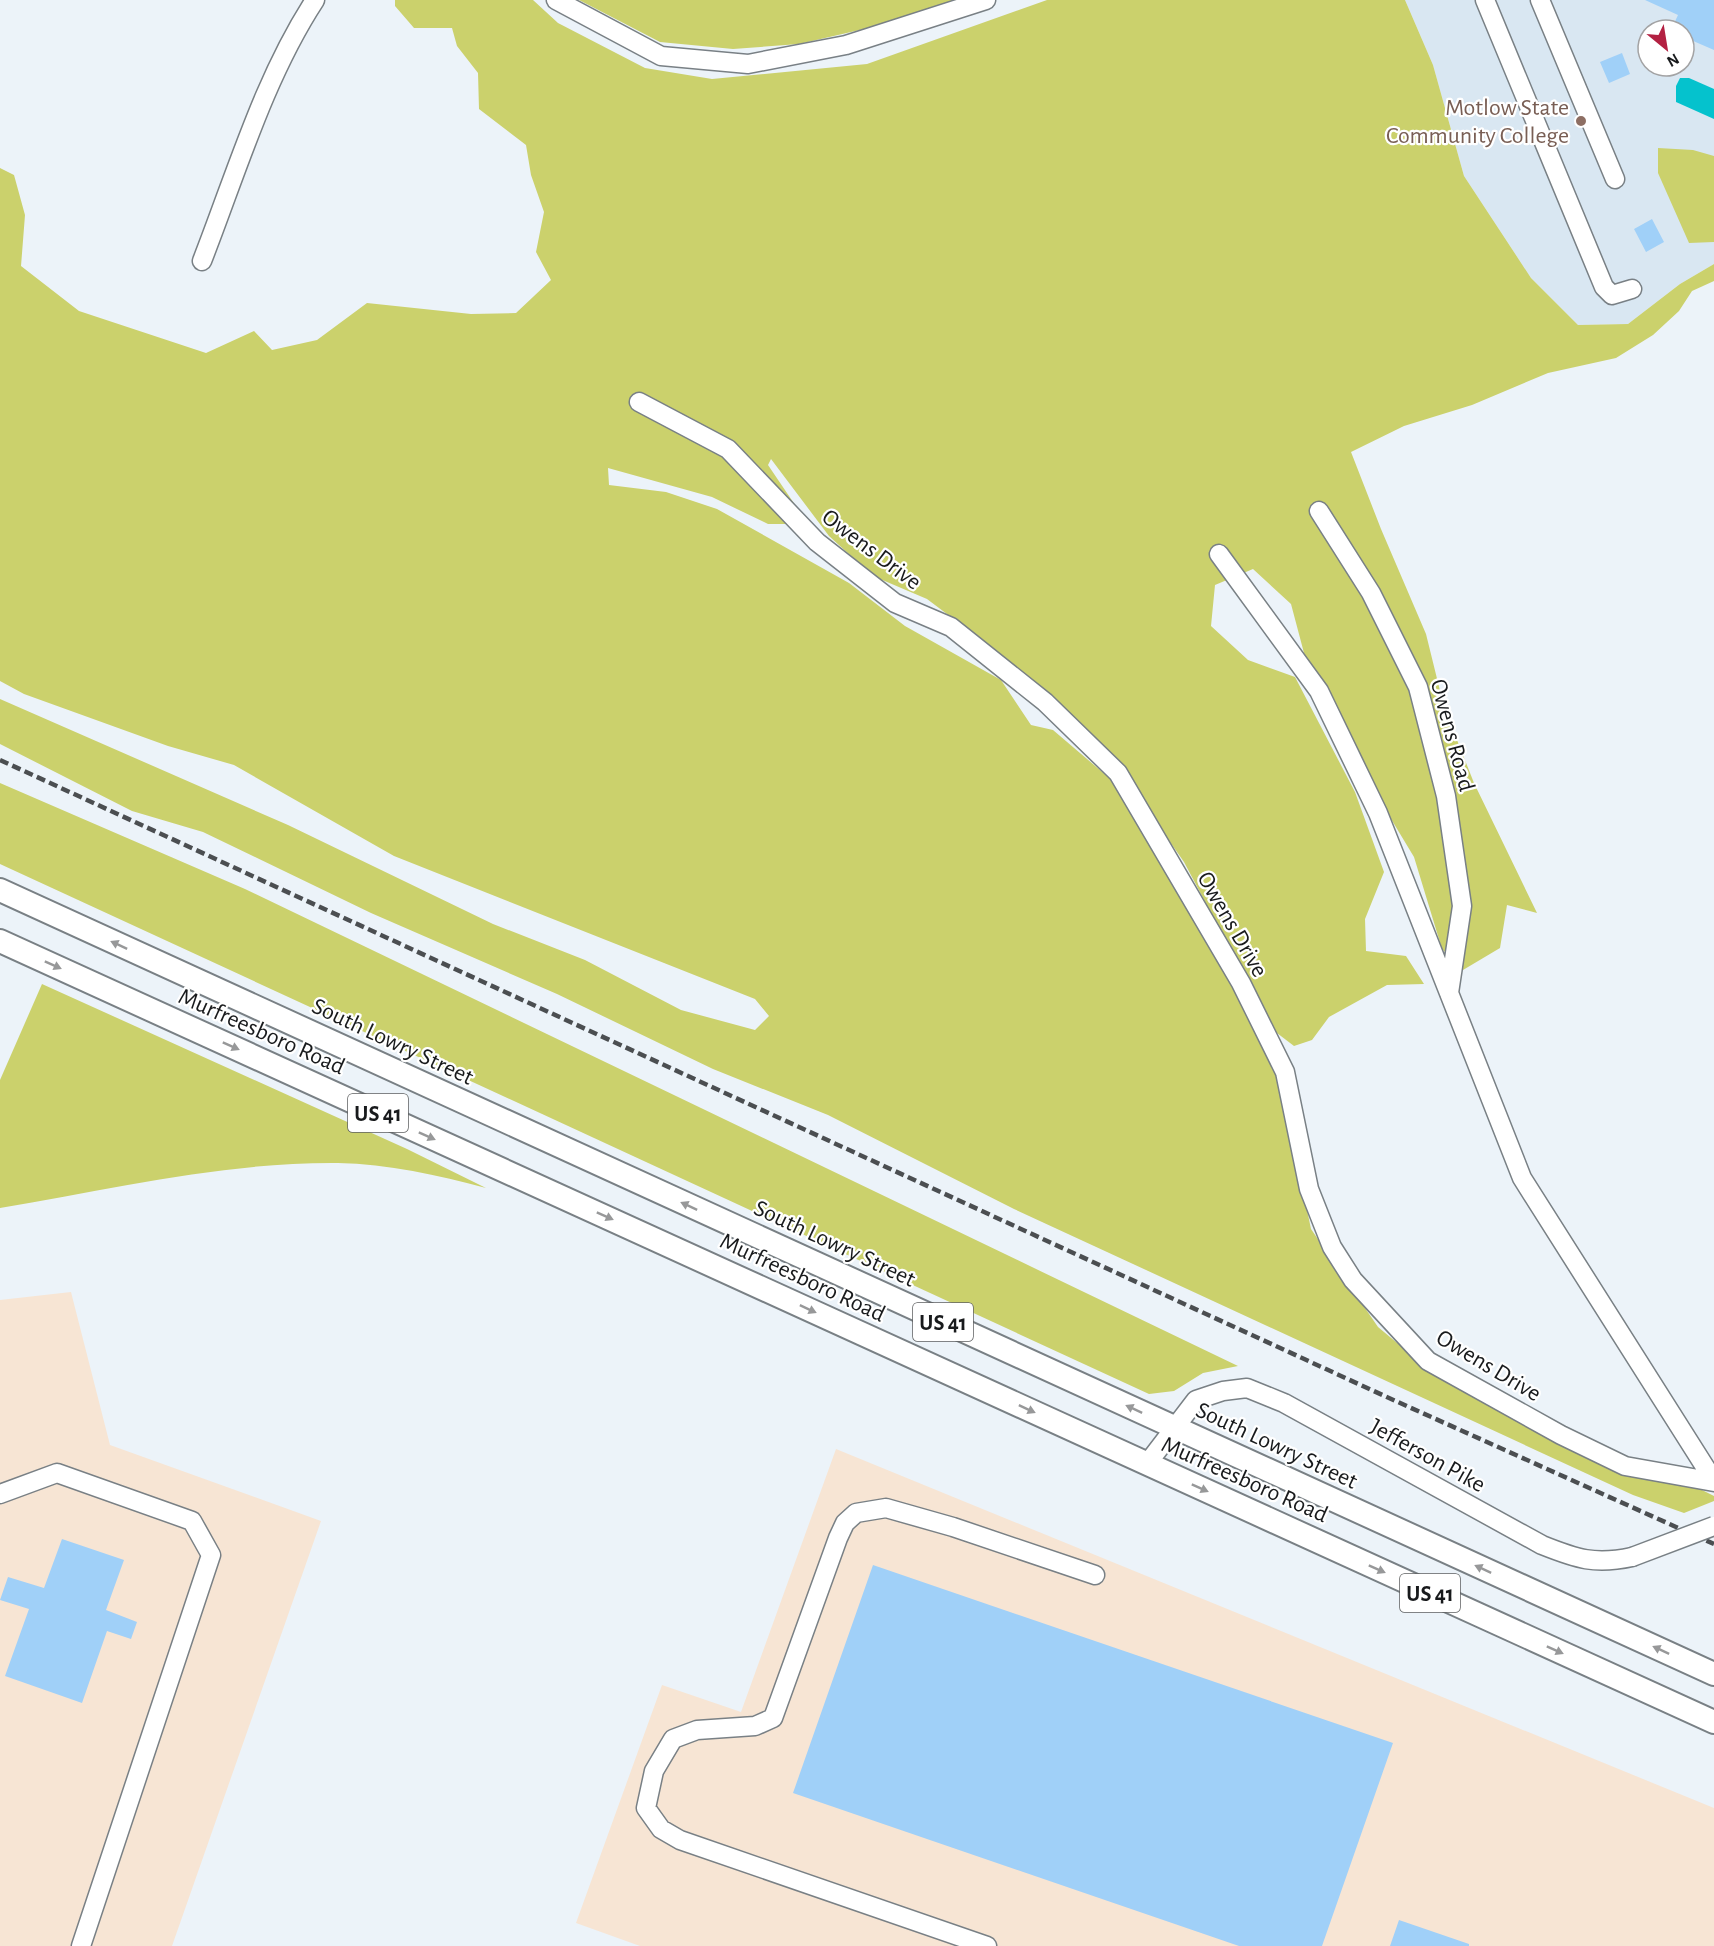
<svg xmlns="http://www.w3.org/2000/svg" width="1714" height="1946" viewBox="0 0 1714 1946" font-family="'Alegreya Sans',sans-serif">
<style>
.industrial{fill:#f7e5d4}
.built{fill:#d9e7f2;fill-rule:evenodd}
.green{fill:#cbd16c}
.water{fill:#05c2cd}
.building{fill:#a0d0f8}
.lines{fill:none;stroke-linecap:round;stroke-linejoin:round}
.minor-casing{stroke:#798085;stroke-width:21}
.major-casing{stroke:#798085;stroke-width:26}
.minor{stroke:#fff;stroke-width:18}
.major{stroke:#fff;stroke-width:22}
.rail{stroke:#4b4e51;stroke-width:4.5;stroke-dasharray:9 4.5;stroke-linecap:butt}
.minor-bridge-casing{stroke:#798085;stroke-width:21;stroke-linecap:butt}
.minor-bridge{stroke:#fff;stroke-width:18}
.oneway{fill:#979899}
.education-dot{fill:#8d6e63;stroke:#fff;stroke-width:2}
.labels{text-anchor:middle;stroke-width:4.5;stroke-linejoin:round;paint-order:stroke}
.shield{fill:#fff;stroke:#5d5f60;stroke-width:1.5}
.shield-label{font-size:22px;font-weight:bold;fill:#181a1c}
.education-label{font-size:24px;fill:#785e54;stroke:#fff;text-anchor:end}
.street-label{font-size:24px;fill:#181a1c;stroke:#fff}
</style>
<rect width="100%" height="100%" fill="#ecf3f9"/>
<path class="industrial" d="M 71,1292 L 110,1445 L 321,1521 L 172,1946 L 0,1946 L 0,1300 Z
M 836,1449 L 1714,1808 L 1714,1946 L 640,1946 L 576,1923 L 662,1685 L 741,1712 Z"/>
<path class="built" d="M 1405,0 L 1714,0 L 1714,264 L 1680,284 L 1628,324 L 1578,325 L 1531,278 L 1464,176 L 1433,65 ZM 1648,30 L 1684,30 L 1684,66 L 1648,66 Z"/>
<path class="green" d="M 395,0 L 533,0 L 558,23 L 645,68 L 712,79 L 867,64 L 1047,0 L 1405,0 L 1433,65 L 1464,176 L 1531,278 L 1578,325 L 1628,324 L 1680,284 L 1714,264 L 1714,281 L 1692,291 L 1679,311 L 1653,335 L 1616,358 L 1548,373 L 1472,405 L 1404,426 L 1351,452 L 1381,529 L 1426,634 L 1444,707 L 1474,783 L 1537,913 L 1507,905 L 1500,948 L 1463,970 L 1442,949 L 1414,857 L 1373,789 L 1304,653 L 1291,604 L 1253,569 L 1215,585 L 1211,626 L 1248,660 L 1295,677 L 1355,792 L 1384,872 L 1365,919 L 1366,951 L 1406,956 L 1424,984 L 1387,985 L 1329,1017 L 1312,1040 L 1294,1046 L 1273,1030 L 1184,862 L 1119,769 L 963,626 L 927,599 L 873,576 L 829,536 L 771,459 L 768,465 L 808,524 L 768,524 L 712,497 L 608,468 L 609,485 L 666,492 L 717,509 L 849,583 L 905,626 L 1001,680 L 1031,725 L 1053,730 L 1114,782 L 1245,1007 L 1281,1085 L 1311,1229 L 1378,1327 L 1426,1367 L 1563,1441 L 1684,1481 L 1714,1496 L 1714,1501 L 1684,1513 L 1633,1495 L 1014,1209 L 828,1115 L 713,1069 L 557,994 L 371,913 L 203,832 L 132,811 L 0,744 L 0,699 L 288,825 L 493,924 L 585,960 L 681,1010 L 755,1030 L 769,1016 L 755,999 L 394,856 L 234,765 L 168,746 L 24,694 L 0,681 L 0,168 L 14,175 L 25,215 L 21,266 L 79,311 L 206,353 L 254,331 L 272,350 L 317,340 L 367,303 L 471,314 L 516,313 L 551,280 L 536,252 L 544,212 L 531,175 L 526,145 L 479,109 L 478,73 L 457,46 L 452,28 L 414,28 L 395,6 Z
M 579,0 L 957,0 L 890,23 L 799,44 L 733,49 L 660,42 Z
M 1658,148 L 1693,150 L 1714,156 L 1714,242 L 1689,243 L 1658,173 Z
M 0,783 L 245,889 L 1238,1366 L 1203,1373 L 1174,1391 L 1149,1394 L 0,864 Z
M 42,984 L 407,1149 L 486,1188 C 438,1175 388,1164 338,1163 C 224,1162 112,1189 0,1208 L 0,1080 Z"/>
<path class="water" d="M 1680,78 L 1689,78 L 1714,89 L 1714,119 L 1676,102 L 1676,86 Z"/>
<path class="building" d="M 1645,0 L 1714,0 L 1714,50 L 1684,37 L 1684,30 L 1671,30 L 1678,15 Z
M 1622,53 L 1630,74 L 1609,83 L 1600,62 Z
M 1652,219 L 1664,242 L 1646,252 L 1634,229 Z
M 62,1539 L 124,1560 L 106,1610 L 137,1622 L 131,1639 L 107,1631 L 82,1703 L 5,1676 L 29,1609 L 0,1600 L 8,1577 L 44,1588 Z
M 873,1565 L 1393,1743 L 1322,1946 L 1239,1946 L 793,1793 Z
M 1399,1920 L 1469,1944 L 1469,1946 L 1390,1946 Z"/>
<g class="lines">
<g class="minor-casing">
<path id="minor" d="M 556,0 L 661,56 L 748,64 L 846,45 L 986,0
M 1485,0 L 1604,287 L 1612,295 L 1632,289
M 1540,0 L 1615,179
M 202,261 C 236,174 264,78 315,0
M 639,402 L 728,449 L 817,542 L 895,603 L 951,627 L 1045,702 L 1118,773 L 1241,983 L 1285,1072 L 1309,1189 L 1332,1247 L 1353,1280 L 1428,1361 L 1561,1435 L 1625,1466 L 1714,1482
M 1319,511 L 1371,593 L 1418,687 L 1446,796 L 1462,906 L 1449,993
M 1219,554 L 1319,691 L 1378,813 L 1522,1178 L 1714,1481
M 1147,1464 L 1196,1400 L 1223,1391 L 1247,1388 L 1284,1403 L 1542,1545 C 1577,1559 1595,1565 1632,1557
M 0,1494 L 57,1473 L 192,1521 L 211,1555 L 81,1946
M 987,1946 L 680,1840 L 661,1829 L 646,1808 L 654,1771 L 673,1739 L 697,1730 L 755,1726 L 773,1718 L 838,1538 L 845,1523 L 856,1513 L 886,1508 L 953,1527 L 1095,1575"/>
</g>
<g class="major-casing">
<path id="major" d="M 0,890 L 1714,1674
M 0,941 L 1714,1722"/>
</g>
<use href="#minor" class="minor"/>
<use href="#major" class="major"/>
<path class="rail" d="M 0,760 L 1389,1398 L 1714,1544"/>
<g class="minor-bridge-casing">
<path id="minor-bridge" d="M 1632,1557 L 1714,1526"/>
</g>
<use href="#minor-bridge" class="minor-bridge"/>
</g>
<defs><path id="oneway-solid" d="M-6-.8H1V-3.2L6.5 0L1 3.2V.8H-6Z" transform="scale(1.5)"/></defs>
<g class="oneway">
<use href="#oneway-solid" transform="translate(119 945) rotate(-155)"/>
<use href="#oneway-solid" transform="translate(53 965) rotate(24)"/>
<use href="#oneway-solid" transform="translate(231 1046) rotate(24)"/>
<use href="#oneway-solid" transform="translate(427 1136) rotate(24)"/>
<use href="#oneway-solid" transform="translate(689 1206) rotate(-155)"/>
<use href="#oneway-solid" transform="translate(605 1216) rotate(24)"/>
<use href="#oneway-solid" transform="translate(808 1309) rotate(25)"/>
<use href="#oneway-solid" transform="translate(1027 1409) rotate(25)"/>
<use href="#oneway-solid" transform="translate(1134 1409) rotate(-155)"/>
<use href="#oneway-solid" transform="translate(1200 1488) rotate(24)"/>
<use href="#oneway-solid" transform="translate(1377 1569) rotate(24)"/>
<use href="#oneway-solid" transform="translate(1483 1569) rotate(-155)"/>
<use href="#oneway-solid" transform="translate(1555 1650) rotate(24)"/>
<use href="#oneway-solid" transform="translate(1661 1650) rotate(-155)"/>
</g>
<circle class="education-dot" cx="1581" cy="121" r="6"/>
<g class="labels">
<g class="shield">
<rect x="348" y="1094" width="60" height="38" rx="4.5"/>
<rect x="913" y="1303" width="60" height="38" rx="4.5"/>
<rect x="1400" y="1574" width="60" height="38" rx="4.5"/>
</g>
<g class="shield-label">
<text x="378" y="1121">US 41</text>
<text x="943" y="1330">US 41</text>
<text x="1430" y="1601">US 41</text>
</g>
<g class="education-label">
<text x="1569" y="115">Motlow State<tspan x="1569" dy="28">Community College</tspan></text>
</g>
<g class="street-label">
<text transform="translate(872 549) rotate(37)" y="8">Owens Drive</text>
<text transform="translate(1453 735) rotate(75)" y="8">Owens Road</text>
<text transform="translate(1233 924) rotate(60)" y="8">Owens Drive</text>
<text transform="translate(262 1031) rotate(24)" y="8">Murfreesboro Road</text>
<text transform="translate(393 1041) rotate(25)" y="8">South Lowry Street</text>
<text transform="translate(835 1243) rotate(25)" y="8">South Lowry Street</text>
<text transform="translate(803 1277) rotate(25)" y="8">Murfreesboro Road</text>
<text transform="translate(1489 1365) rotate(31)" y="8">Owens Drive</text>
<text transform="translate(1277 1445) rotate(25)" y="8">South Lowry Street</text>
<text transform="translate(1428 1455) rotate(29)" y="8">Jefferson Pike</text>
<text transform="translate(1245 1479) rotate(24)" y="8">Murfreesboro Road</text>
</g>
</g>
<g transform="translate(1666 48) rotate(150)"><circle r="28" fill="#ffffff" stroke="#a3a3a4" stroke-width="1.5"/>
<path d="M0-4.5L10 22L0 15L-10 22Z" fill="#b32142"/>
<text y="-9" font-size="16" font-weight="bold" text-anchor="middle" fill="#181a1c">N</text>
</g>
</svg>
